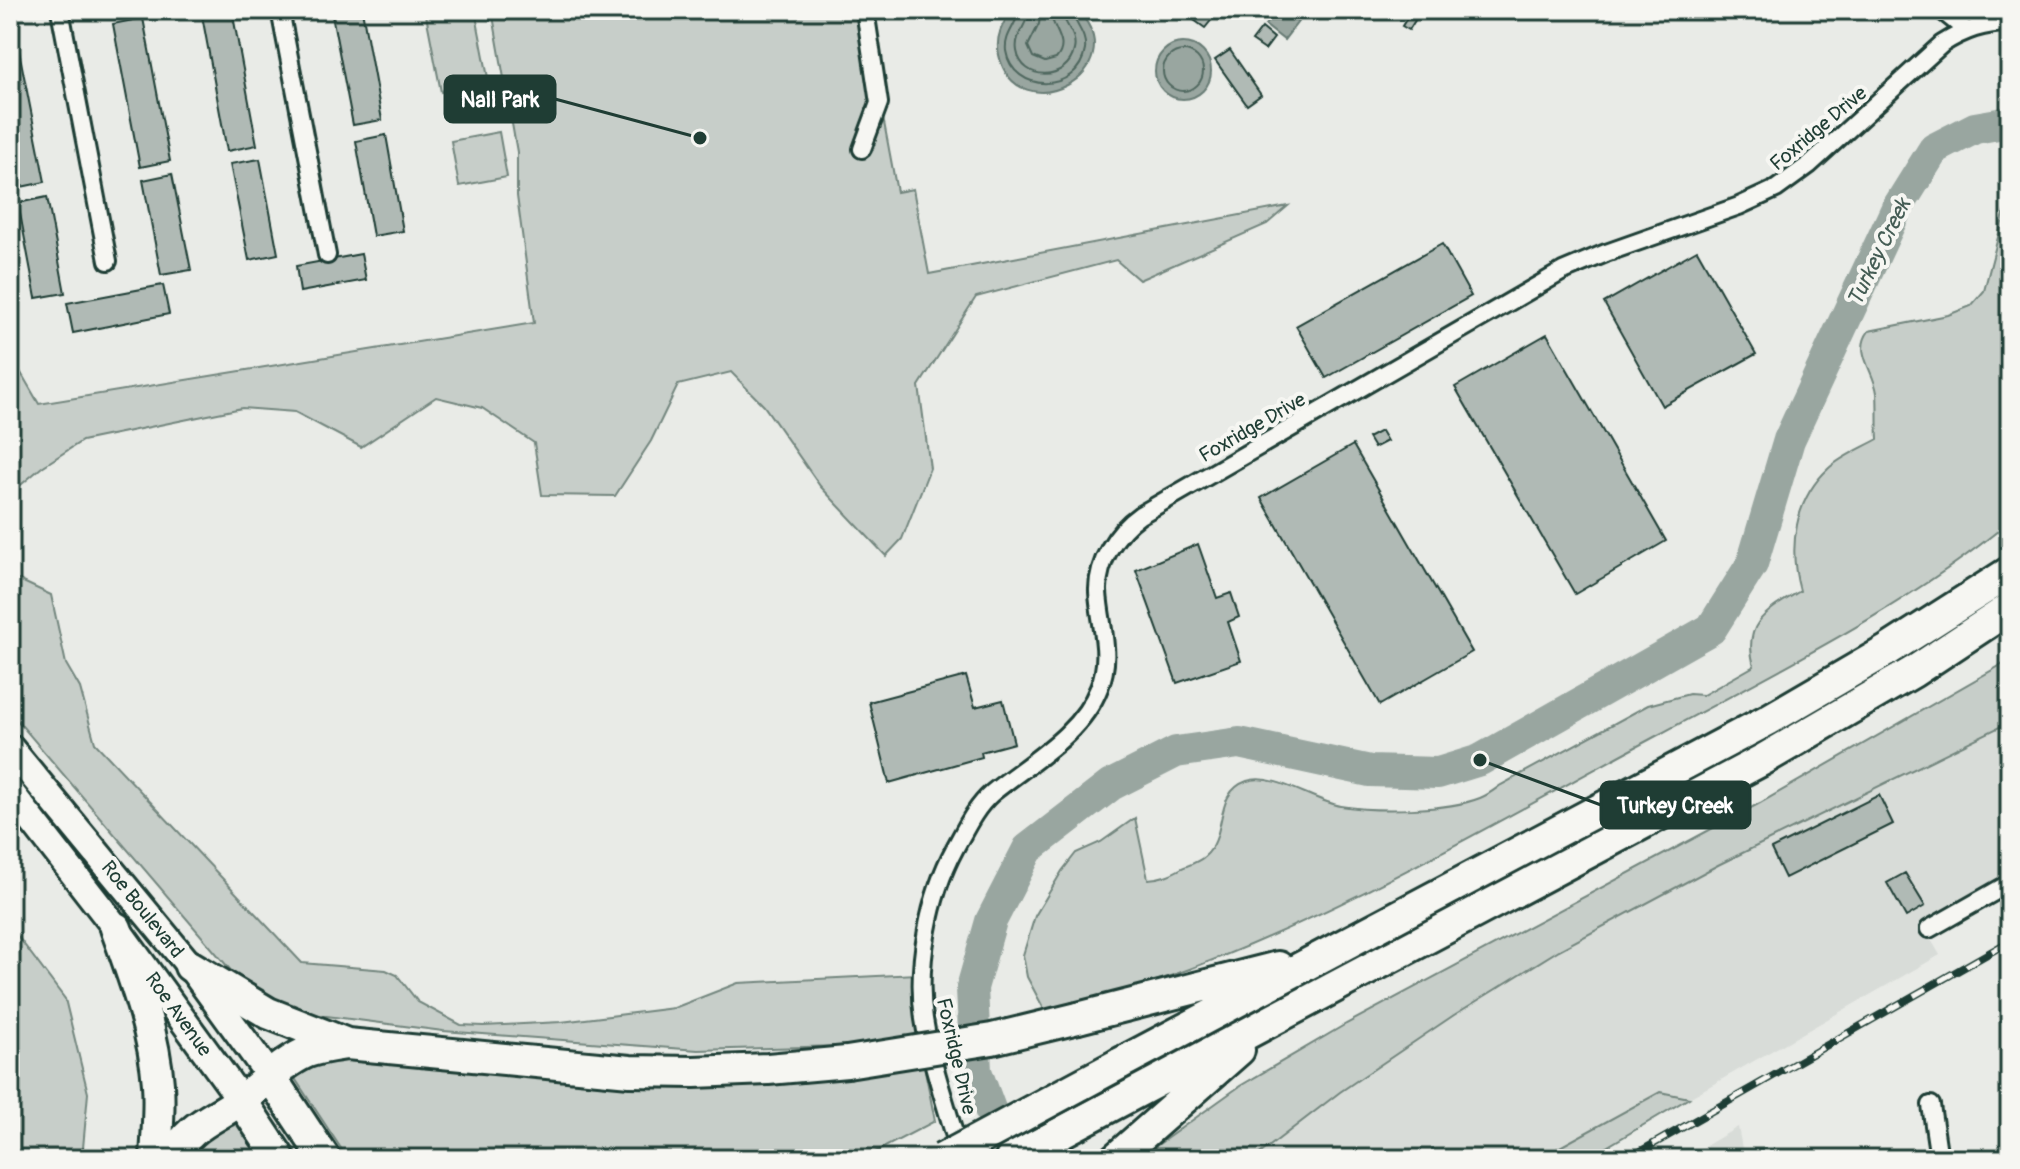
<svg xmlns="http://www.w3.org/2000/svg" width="2020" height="1169" viewBox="0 0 2020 1169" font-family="Pangolin,sans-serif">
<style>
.built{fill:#d8dcd8}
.green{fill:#c7cec9;stroke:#73867e;stroke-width:2}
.water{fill:#99a6a0;stroke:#687c75;stroke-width:2}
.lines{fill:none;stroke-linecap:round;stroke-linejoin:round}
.shore{stroke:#50675f;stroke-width:2}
.river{stroke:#99a6a0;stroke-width:32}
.building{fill:#b0bab5;stroke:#1f3d34;stroke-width:2}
.street-casing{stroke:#1f3d34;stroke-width:22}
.primary-casing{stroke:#1f3d34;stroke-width:32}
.highway-casing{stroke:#1f3d34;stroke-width:36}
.street{stroke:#f6f6f2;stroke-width:16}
.primary{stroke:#f6f6f2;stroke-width:26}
.highway{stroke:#f6f6f2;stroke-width:30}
.rail-casing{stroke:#1f3d34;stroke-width:8}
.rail{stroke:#f6f6f2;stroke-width:5;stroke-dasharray:15;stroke-linecap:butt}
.highway-bridge-casing{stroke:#1f3d34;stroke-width:36;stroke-linecap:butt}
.highway-bridge{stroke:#f6f6f2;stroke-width:30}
.labels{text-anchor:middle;stroke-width:8;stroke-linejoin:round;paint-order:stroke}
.street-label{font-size:20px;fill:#1f3d34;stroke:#f6f6f2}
.water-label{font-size:22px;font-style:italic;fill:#445c54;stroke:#f6f6f2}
.leader{fill:none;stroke:#1f3d34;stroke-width:3}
.callout-dot{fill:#1f3d34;stroke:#f6f6f2;stroke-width:3}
.callout{fill:#1f3d34;stroke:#1f3d34;stroke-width:3}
.callout-label{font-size:22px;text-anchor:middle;font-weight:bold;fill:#fff}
</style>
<rect width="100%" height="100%" fill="#e9ebe7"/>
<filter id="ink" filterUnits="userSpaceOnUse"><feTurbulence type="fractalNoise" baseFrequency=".0125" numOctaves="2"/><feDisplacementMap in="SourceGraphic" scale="16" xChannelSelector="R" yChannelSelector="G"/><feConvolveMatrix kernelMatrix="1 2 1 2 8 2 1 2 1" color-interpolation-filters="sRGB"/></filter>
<g filter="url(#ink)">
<path class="built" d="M 2010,722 L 2010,873 L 1921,923 L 1940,955 L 1689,1098 L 1660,1092 L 1538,1159 L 1253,1159 L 1340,1092 L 1454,1015 L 1559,950 L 1718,865 Z
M 1738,1127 L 1744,1159 L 1683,1159 Z"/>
<path class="green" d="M 425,10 L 475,10 L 489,83 L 441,92 Z
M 492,10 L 863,10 L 897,192 L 913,189 L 929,274 L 1288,206 L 1267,224 L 1139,280 L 1116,260 L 976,297 L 919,386 L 930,468 L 902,539 L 886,556 L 820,486 L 764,406 L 731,372 L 678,385 L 651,441 L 615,496 L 542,495 L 534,443 L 482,408 L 436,397 L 361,447 L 295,412 L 242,408 L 82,441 L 42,467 L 10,494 L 10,354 L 39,404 L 534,323 L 517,196 L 517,152 Z
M 499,132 L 507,177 L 459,186 L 451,141 Z
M 2010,191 L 2010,521 C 1909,606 1776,671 1660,734 C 1497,821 1336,918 1162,979 C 1124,992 1084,1000 1045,1011 L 1027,977 L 1023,955 L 1035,916 L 1062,871 L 1076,853 L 1101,842 L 1135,818 L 1148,879 C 1162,878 1170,875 1182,868 C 1189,865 1198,862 1204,857 C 1229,837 1212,793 1247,781 C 1274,772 1313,801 1341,806 C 1376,812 1447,811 1480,798 C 1488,795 1494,790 1501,785 L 1648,705 L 1689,694 L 1703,695 L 1754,666 C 1742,623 1767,611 1800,591 C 1788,548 1794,500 1829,468 C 1842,456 1862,448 1878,439 C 1877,424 1878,408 1877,393 C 1874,370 1853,352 1869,331 L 1948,315 L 1971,306 L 1984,291 Z
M 19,580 L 51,595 L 66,664 L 80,688 L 95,743 L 302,963 L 386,970 L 397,975 L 418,1002 L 461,1025 L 483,1026 L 561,1022 L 674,1008 L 738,983 L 916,974 L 919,1039 L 873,1045 L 698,1050 L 443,1031 L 311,1014 L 282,1004 L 233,973 L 10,712 L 10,582 Z
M 2010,660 L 2010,722 L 1718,865 L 1559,950 L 1454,1015 L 1340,1092 L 1253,1159 L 1138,1159 L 1240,1086 L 1346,1024 L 1760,803 Z
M 10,926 L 65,999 L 88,1093 L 82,1159 L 10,1159 Z
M 339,1058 L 618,1086 L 675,1085 L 924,1065 L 935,1121 L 862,1159 L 348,1159 L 294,1077 L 318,1064 Z
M 1660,1092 L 1689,1098 L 1586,1159 L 1538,1159 Z
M 237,1124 L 260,1159 L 188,1159 L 205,1137 Z"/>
<path class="water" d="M 1014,10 L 1077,10 C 1138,72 1016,133 999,55 C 995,38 1002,21 1014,10 Z
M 1277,10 L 1307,10 L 1284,40 L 1265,25 Z
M1155 71a28 28 0 1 1 56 0a28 28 0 1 1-56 0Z"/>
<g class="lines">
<path class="shore" d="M 1019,10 C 1017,25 1004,34 1006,51 C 1013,94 1078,94 1085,50 C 1087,33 1074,25 1072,10
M 1029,10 C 1028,25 1014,34 1017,51 C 1022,82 1068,81 1074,50 C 1078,34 1063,25 1062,10
M 1041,10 L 1039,24 L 1028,46 L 1033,57 L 1045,62 L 1056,59 C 1071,42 1051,29 1050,10
M1163 71a20 20 0 1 1 40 0a20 20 0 1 1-40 0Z"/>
<path class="river" d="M 1007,1155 L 976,1071 L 972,988 L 991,921 L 1028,849 L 1111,785 L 1176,752 L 1239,743 L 1370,771 L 1438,773 L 1480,760 L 1711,629 L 1752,564 L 1789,440 L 1896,210 L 1934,149 L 1975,128 L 2010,122"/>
</g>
<path class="building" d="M 201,10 L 232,10 L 257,145 L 227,151 Z
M 331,10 L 362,10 L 382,120 L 353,125 Z
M 1201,10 L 1213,18 L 1205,28 L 1194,20 Z
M 1410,13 L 1417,17 L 1409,30 L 1402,26 Z
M 143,18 L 170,161 L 140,167 L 113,24 Z
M 1262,28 L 1274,38 L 1265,50 L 1252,41 Z
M 17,41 L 45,182 L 16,188 L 10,159 L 10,42 Z
M 1230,50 L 1261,95 L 1247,105 L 1215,60 Z
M 386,135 L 403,231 L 373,236 L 356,141 Z
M 260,159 L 278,254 L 249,260 L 230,164 Z
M 172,174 L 191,270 L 161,275 L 143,180 Z
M 47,197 L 65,293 L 36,298 L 18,203 Z
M 1442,244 L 1471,296 L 1326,378 L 1296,326 Z
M 1697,250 L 1756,354 L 1662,406 L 1604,303 Z
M 361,254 L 366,280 L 300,292 L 296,266 Z
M 163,285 L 169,314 L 73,333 L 67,303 Z
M 1547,334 L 1666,541 L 1575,594 L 1455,387 Z
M 1381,431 L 1387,441 L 1374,448 L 1368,438 Z
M 1353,445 L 1472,652 L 1380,705 L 1261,498 Z
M 1198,544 L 1217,598 L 1231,593 L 1239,617 L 1228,622 L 1241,661 L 1177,683 L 1136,570 Z
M 966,676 L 975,707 L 1003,700 L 1014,743 L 981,752 L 982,757 L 889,783 L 869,702 Z
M 1879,795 L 1893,824 L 1785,878 L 1771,849 Z
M 1905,873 L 1925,906 L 1906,917 L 1887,883 Z"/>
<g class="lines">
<g class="street-casing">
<path id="street" d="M 60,10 L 108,261
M 280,10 L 327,255
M 1941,10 L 1966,30
M 862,149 L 879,103 L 865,10
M 1929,929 L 2010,883
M 1931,1105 L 1939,1159
M 960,1154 C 948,1110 931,1064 924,1019 C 916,965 929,896 955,848 C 966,828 975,808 992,793 C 1030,762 1081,735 1099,688 C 1113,654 1100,627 1098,592 C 1097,562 1116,532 1140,515 L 1563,271 L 1606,253 L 1739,206 L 1776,189 L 1809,165 L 1942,44 C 1964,30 1984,23 2010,23"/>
</g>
<g class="primary-casing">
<path id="primary" d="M 10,748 L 190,966 L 270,1076
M 10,792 L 116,928 L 241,1100"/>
</g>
<g class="highway-casing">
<path id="highway" d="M 116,928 C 134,979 154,1030 158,1084 C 160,1109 157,1134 156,1159
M 190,966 L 268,1013 L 347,1044 L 630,1071 L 694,1072 L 768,1069 L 847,1062
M 1078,1018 L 1278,967
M 1119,1064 L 1768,720 L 1888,650 L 2010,572
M 270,1076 L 325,1159
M 241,1100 L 280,1159
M 171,1159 C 191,1123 212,1121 242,1099 C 263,1084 280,1065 303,1054 C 316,1048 333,1046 347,1044
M 1011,1159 L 1764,759 L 1913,672 L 2010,608
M 1115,1159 L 1239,1050"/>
</g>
<use href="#street" class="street"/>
<use href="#primary" class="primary"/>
<use href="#highway" class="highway"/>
<g class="rail-casing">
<path id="rail" d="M 1627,1159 L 2010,941"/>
</g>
<use href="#rail" class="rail"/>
<g class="highway-bridge-casing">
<path id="highway-bridge" d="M 847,1062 L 992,1039 L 1078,1018
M 942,1159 L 1119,1064"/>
</g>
<use href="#highway-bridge" class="highway-bridge"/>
</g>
</g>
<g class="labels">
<g class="street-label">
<text transform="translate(1818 128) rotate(-40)" y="7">Foxridge Drive</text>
<text transform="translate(1252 427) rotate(-30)" y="7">Foxridge Drive</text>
<text transform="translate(143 909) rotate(51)" y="7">Roe Boulevard</text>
<text transform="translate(179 1014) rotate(54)" y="7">Roe Avenue</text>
<text transform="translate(957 1056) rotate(77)" y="7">Foxridge Drive</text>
</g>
<g class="water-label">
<text transform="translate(1878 252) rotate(-64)" y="8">Turkey Creek</text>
</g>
</g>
<path class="leader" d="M700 138L555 99M1480 760L1601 805"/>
<g class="callout-dot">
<circle cx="700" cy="138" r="8"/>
<circle cx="1480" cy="760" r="8"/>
</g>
<g class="callout">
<rect x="445" y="76" width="110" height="46" rx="8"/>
<rect x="1601" y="782" width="149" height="46" rx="8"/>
</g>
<g class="callout-label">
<text x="500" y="107">Nall Park</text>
<text x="1675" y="813">Turkey Creek</text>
</g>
<rect width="2020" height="1169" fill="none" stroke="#f6f6f2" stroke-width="40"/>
<rect x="20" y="20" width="1980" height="1129" fill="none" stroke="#1f3d34" stroke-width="3" filter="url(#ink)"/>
</svg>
